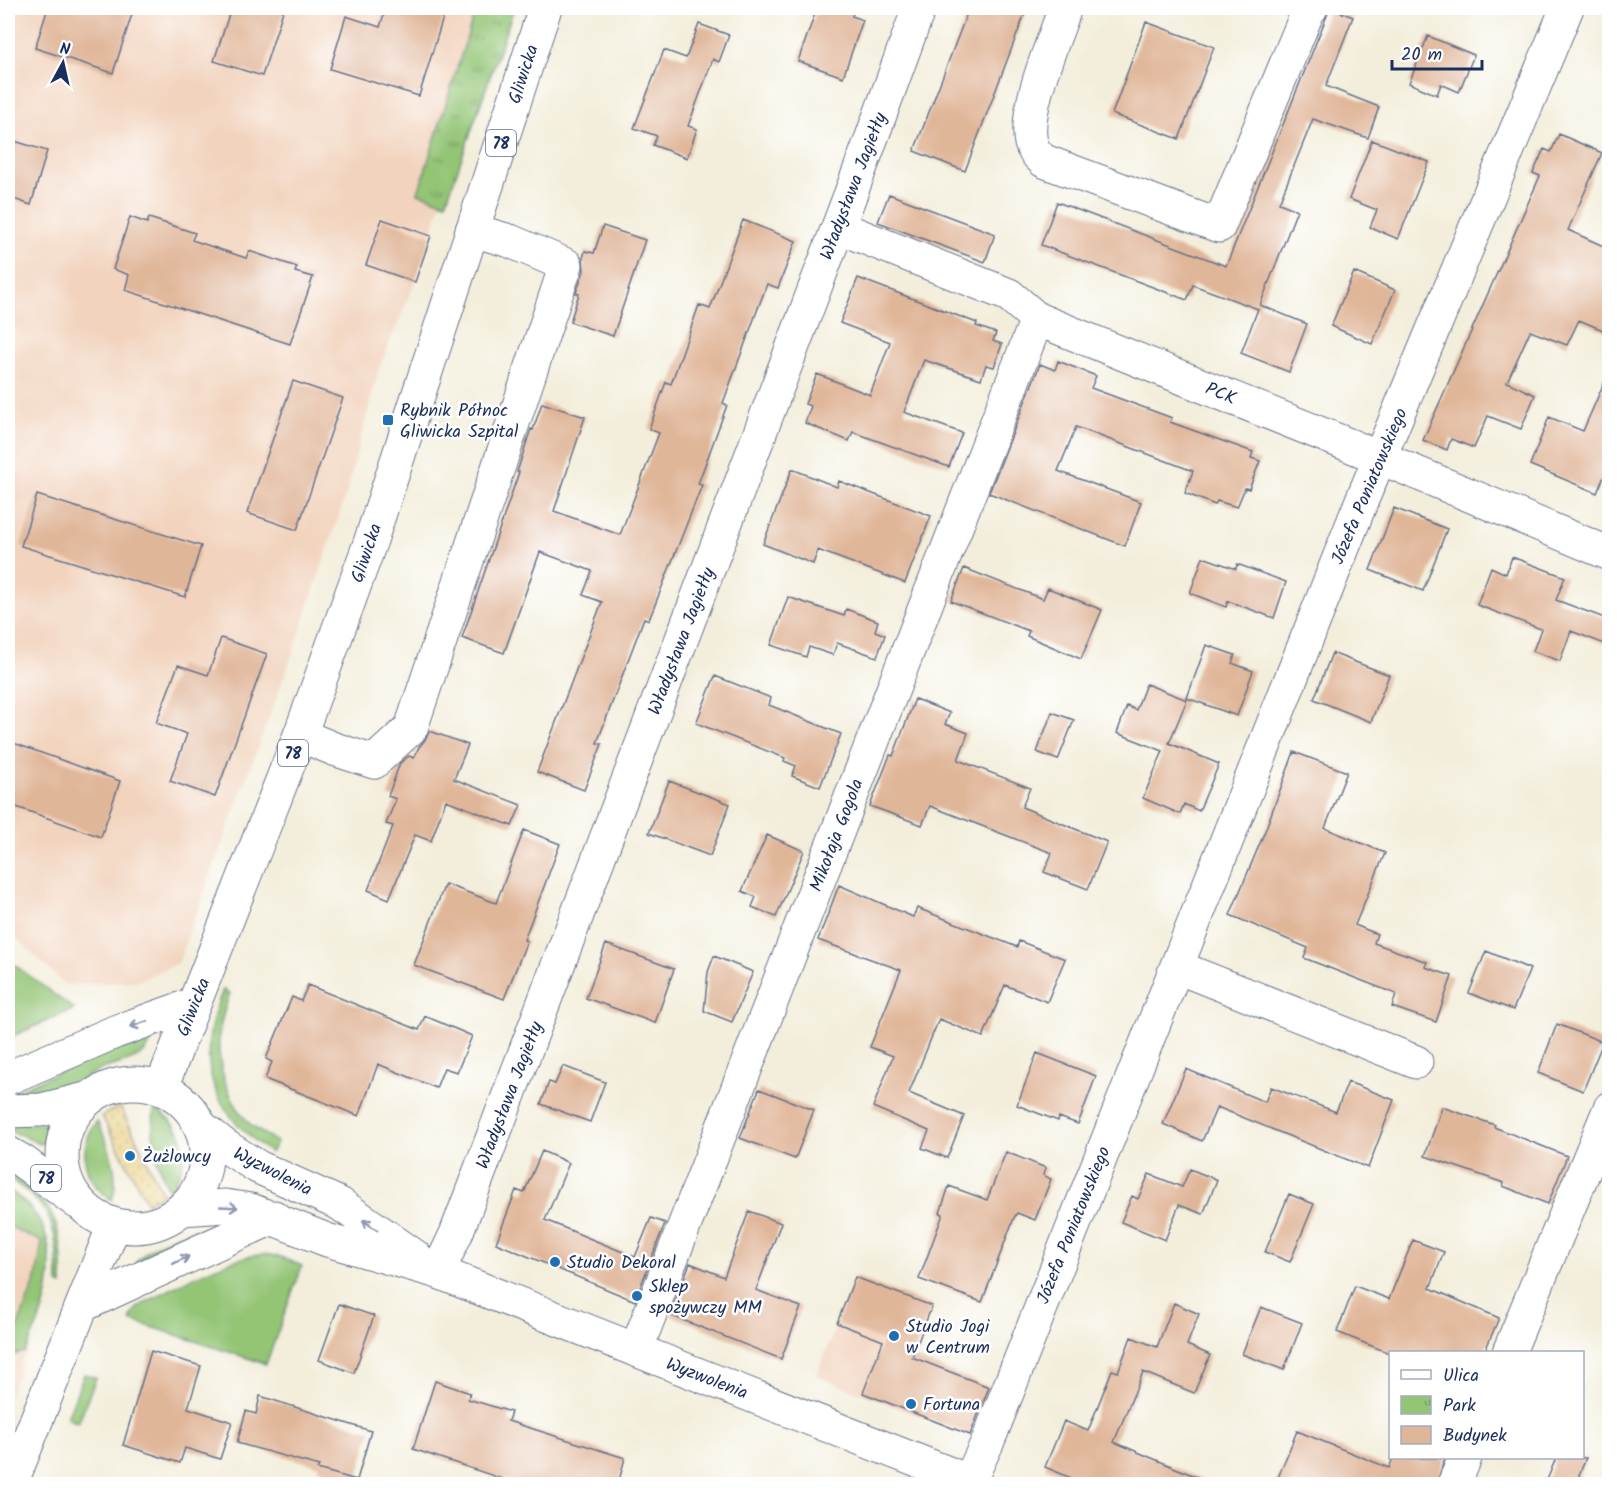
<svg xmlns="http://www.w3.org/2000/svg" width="1617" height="1492" viewBox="0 0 1617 1492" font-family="Kalam,sans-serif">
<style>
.built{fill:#f2d4be}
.grass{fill:#93c575;stroke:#577a6a;stroke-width:1.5}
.sand{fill:url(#sand-dots);stroke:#84847e;stroke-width:1.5}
.park{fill:url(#park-tufts);stroke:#577a6a;stroke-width:1.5}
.building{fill:#e0b699}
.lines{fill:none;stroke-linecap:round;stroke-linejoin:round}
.minor-casing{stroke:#67728a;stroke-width:35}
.tertiary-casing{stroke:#67728a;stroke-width:35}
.secondary-casing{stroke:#67728a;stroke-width:35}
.primary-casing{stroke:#67728a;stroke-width:35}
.minor{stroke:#fff;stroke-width:33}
.tertiary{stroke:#fff;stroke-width:33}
.secondary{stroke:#fff;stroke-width:33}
.primary{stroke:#fff;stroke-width:33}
.oneway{stroke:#8d97ae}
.poi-dot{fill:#1f6fb2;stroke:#fff;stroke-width:2}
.labels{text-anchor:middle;stroke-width:5;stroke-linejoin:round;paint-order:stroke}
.shield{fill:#fff;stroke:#5f6d8e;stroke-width:1.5}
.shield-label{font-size:16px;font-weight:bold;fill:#1b2f5e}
.street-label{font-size:18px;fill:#1b2f5e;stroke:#fff}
.poi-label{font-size:18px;fill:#1b2f5e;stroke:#fff;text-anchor:start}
</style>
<defs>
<pattern id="sand-dots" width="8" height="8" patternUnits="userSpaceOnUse" patternTransform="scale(1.5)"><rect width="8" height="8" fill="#eeda9e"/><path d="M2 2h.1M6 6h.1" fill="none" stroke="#ccbb8a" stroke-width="1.8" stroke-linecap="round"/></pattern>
<pattern id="park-tufts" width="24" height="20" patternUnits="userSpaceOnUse" patternTransform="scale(1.5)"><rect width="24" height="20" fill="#93c575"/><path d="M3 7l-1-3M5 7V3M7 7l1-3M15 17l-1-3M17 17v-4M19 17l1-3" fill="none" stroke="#77a063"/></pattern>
</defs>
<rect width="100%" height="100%" fill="#fff"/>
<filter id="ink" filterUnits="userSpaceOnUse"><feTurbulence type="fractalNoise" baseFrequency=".0167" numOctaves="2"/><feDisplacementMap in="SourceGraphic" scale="12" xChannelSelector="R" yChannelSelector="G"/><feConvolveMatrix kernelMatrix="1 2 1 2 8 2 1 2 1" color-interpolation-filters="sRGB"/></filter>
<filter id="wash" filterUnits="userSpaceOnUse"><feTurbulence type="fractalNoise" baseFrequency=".008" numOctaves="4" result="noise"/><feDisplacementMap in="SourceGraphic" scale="24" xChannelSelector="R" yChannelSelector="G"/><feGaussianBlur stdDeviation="1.35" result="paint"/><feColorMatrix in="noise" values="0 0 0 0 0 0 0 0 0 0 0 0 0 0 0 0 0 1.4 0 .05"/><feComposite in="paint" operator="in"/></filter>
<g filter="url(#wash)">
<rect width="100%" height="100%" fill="#f3eedb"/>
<path class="built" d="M 8,8 L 506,8 L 415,282 L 379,368 L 347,491 L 294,650 L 178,963 L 138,981 L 65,985 L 8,930 Z
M 8,1189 L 27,1205 L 38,1218 L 46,1235 L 49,1272 L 44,1308 L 9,1395 L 8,1395 Z
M 855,1277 L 932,1306 L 912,1359 L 948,1374 L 930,1420 L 816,1376 Z"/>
<path class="grass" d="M 8,960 L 74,1009 L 8,1038 Z
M 223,990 L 230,993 C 226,1005 222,1016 220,1029 C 215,1060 227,1101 250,1124 C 258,1131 268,1136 277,1142 L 271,1153 C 209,1110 193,1060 223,990 Z
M 147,1038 L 151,1041 C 145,1062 117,1063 100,1070 C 93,1073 87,1077 80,1081 C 57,1092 33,1096 8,1094 L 115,1049 Z
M 154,1108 C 188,1128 193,1159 169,1191 C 155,1162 151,1141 154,1108 Z
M 97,1121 C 108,1142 121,1176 112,1200 C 83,1182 76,1149 97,1121 Z
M 8,1124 L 45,1124 L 47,1127 L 44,1143 L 40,1144 L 21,1135 L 8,1131 Z
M 8,1173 C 57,1200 64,1234 62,1286 L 58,1284 C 57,1231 56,1208 8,1178 Z
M 8,1189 C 19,1197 30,1206 38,1218 C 54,1243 52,1282 43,1309 C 39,1324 31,1338 25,1352 L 8,1356 L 8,1345 L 10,1346 L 36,1279 L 42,1242 L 8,1226 Z
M 230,1223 L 135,1263 C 158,1236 197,1229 230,1223 Z
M 265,1254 L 281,1257 L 302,1266 L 266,1364 L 130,1320 L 136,1309 L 146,1302 C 184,1283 222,1258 265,1254 Z
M 84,1374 L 96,1378 L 78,1423 L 67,1418 Z"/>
<path class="sand" d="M 120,1106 L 163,1194 L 147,1203 L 102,1116 Z"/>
<path class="park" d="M 476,8 L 514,8 L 446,203 L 418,193 Z"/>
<g id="blocks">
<path class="building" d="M 48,8 L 134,8 L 113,73 L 35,48 Z
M 231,8 L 284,8 L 262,76 L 214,61 Z
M 386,8 L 446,8 L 419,96 L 330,69 L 346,16 L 380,27 Z
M 817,8 L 855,8 L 852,16 L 863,20 L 843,77 L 798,61 Z
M 969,8 L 1027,8 L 965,171 L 914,151 Z
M 1330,8 L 1353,17 L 1326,86 L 1379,107 L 1368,138 L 1313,119 L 1279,203 L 1297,210 L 1260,305 L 1307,324 L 1289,372 L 1241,353 L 1258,309 L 1193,285 L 1187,300 L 1041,245 L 1057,202 L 1226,266 Z
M 1146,22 L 1214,47 L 1179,139 L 1112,114 Z
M 699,24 L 729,35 L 719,62 L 713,59 L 688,126 L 697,129 L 687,158 L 653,145 L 657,136 L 634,128 L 664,50 L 686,58 Z
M 1428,36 L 1474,55 L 1459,92 L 1441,84 L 1437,95 L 1409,83 Z
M 1559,134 L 1602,153 L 1568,230 L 1610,249 L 1610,333 L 1579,320 L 1567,345 L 1530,331 L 1507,382 L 1535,395 L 1521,429 L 1488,416 L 1474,448 L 1451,439 L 1447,450 L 1423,440 L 1540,176 L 1533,173 L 1544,149 L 1551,152 Z
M 8,139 L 47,151 L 31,205 L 8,197 Z
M 1372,140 L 1429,162 L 1398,239 L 1370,227 L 1377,210 L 1349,199 Z
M 889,194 L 995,234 L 985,262 L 878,222 Z
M 130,217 L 147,223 L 149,218 L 195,233 L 192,240 L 246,258 L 249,251 L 297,267 L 295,272 L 313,277 L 290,344 L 125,290 L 129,275 L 113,269 Z
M 382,219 L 431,236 L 415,282 L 366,265 Z
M 743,220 L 796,241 L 778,288 L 767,284 L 723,403 L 727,405 L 698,484 L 702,485 L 649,620 L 644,618 L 597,743 L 602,744 L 584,790 L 537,772 L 602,602 L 583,595 L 592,571 L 540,552 L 504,653 L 462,638 L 519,472 L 517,472 L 531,429 L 533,430 L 542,403 L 585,417 L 554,511 L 620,535 L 659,433 L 649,429 L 666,382 L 671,384 L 699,305 L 710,309 Z
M 603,226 L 645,240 L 613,336 L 570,322 L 579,294 L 576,293 L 584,271 L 583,258 L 585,251 L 594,253 Z
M 1354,272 L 1395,290 L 1372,344 L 1331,326 Z
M 858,278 L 977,323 L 976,326 L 996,333 L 993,341 L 1002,344 L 994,367 L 986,365 L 981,379 L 924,360 L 904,412 L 962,433 L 949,467 L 853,432 L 849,441 L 805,423 L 811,406 L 805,404 L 817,374 L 870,395 L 890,342 L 840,323 Z
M 1058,361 L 1096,376 L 1091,388 L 1172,418 L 1170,422 L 1253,452 L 1251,458 L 1260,461 L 1249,489 L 1245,488 L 1237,507 L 1217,501 L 1215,505 L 1185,493 L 1193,471 L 1076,427 L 1058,471 L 1141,502 L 1125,546 L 989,493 L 1040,364 L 1055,370 Z
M 1610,369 L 1610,462 L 1597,493 L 1530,465 L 1549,417 L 1583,431 Z
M 293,381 L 343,398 L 297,530 L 247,513 Z
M 792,469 L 837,487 L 839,481 L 931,516 L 905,583 L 818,550 L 813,564 L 763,544 Z
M 37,495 L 201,546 L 185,597 L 21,546 Z
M 1394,508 L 1447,529 L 1423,591 L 1370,570 Z
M 1203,557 L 1236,569 L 1237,564 L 1286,582 L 1274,618 L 1228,601 L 1226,607 L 1190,593 Z
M 1512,557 L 1565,577 L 1556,600 L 1610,620 L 1610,646 L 1571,631 L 1560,661 L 1533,651 L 1541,629 L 1477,605 L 1491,567 L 1506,574 Z
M 964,568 L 1043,599 L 1048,588 L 1102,610 L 1081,659 L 1027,636 L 1029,631 L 951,601 Z
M 788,597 L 844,616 L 846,609 L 878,621 L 875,631 L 885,635 L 877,657 L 837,643 L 833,655 L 809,647 L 806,657 L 771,645 Z
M 221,638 L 267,654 L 215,797 L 170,781 L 187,734 L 156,723 L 178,665 L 208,675 Z
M 1206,645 L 1235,655 L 1232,663 L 1253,671 L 1237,716 L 1187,698 Z
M 1332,653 L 1389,675 L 1371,722 L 1314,699 Z
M 715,676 L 771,698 L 769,705 L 841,734 L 820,787 L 792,776 L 796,766 L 784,761 L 785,758 L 696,723 Z
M 1146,684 L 1187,700 L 1169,743 L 1219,764 L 1199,811 L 1184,804 L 1180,814 L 1143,798 L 1163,751 L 1117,733 L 1127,706 L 1136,710 Z
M 915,699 L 950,713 L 945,724 L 968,733 L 958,760 L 1030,788 L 1022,807 L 1107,842 L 1088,889 L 1044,872 L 1052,853 L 930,806 L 922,825 L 870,806 L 890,755 L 893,756 Z
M 1052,712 L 1074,720 L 1058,760 L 1037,752 Z
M 430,731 L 468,745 L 454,779 L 521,805 L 512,826 L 446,800 L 431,841 L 415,835 L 389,899 L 368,890 L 393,826 L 386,824 L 396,799 L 388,796 L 400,763 L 409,756 L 414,758 L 419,747 L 424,741 Z
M 8,741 L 120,781 L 101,837 L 8,804 Z
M 1294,752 L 1347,772 L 1325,828 L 1385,853 L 1355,925 L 1377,934 L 1374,943 L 1427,962 L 1425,967 L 1452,976 L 1436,1022 L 1392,1007 L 1396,994 L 1304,958 L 1308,948 L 1230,915 L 1265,831 Z
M 669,781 L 730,804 L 710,856 L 649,833 Z
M 524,830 L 560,844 L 524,940 L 527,941 L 504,999 L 414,965 L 445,884 L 496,903 Z
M 767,835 L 804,851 L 776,917 L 752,907 L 756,897 L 742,891 Z
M 839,885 L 913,917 L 917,908 L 1017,947 L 1019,941 L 1065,959 L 1047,1002 L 1005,985 L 983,1037 L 939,1019 L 909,1093 L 964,1116 L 947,1158 L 922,1148 L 929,1131 L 873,1107 L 893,1056 L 870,1047 L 901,970 L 818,940 Z
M 606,944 L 674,969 L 655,1023 L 586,998 Z
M 1486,951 L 1530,969 L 1513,1010 L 1469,993 Z
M 714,956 L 753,972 L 732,1022 L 704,1011 L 708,972 Z
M 308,985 L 419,1030 L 425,1016 L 472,1036 L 457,1072 L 444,1068 L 436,1088 L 378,1064 L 359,1116 L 265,1079 L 272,1062 L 266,1059 L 292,997 L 301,1001 Z
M 1557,1024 L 1603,1042 L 1583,1091 L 1538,1073 Z
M 1037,1053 L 1096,1076 L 1078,1124 L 1059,1117 L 1058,1121 L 1017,1105 Z
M 563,1066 L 605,1082 L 590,1122 L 541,1104 L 549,1082 L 555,1084 Z
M 1186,1069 L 1265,1102 L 1271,1087 L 1336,1112 L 1348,1082 L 1394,1100 L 1368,1168 L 1217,1107 L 1202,1141 L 1163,1124 Z
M 759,1089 L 814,1110 L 795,1159 L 740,1138 Z
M 1442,1107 L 1495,1125 L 1494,1127 L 1567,1156 L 1548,1204 L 1503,1186 L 1504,1183 L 1425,1156 Z
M 542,1151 L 569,1163 L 545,1220 L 635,1257 L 651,1218 L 665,1223 L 635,1301 L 496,1243 L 516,1190 L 524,1193 Z
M 1006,1152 L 1046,1168 L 1043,1175 L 1051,1179 L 1035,1220 L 1017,1213 L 1014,1218 L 982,1302 L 919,1279 L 943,1214 L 940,1213 L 949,1186 L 987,1200 Z
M 1190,1169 L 1217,1180 L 1203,1214 L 1179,1205 L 1165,1240 L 1121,1222 L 1132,1196 L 1138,1199 L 1149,1174 L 1182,1187 Z
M 1289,1194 L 1314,1204 L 1290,1262 L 1265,1252 Z
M 749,1211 L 781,1223 L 756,1290 L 801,1307 L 781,1359 L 670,1315 L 690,1263 L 724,1277 Z
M 1413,1240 L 1444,1252 L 1430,1288 L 1499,1318 L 1484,1353 L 1389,1353 L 1337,1332 L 1355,1286 L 1389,1299 Z
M 855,1277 L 932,1306 L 912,1357 L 989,1387 L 970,1435 L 863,1393 L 883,1341 L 837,1323 Z
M 1174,1303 L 1199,1314 L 1187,1345 L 1210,1355 L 1194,1393 L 1143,1372 L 1114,1442 L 1216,1485 L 1088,1485 L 1045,1467 L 1064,1421 L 1088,1431 L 1112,1370 L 1118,1372 L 1131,1337 L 1157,1347 Z
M 339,1304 L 374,1316 L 354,1373 L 319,1360 Z
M 1261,1307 L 1302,1323 L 1284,1370 L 1242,1354 Z
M 151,1351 L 201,1366 L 188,1408 L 232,1422 L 220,1459 L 185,1448 L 180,1463 L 123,1445 Z
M 435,1381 L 470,1393 L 468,1399 L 511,1412 L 508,1421 L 625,1458 L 618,1485 L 521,1485 L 413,1449 Z
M 260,1396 L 371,1431 L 357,1480 L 317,1469 L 319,1466 L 237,1443 L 246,1411 L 256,1414 Z
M 1297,1431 L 1389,1468 L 1393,1458 L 1445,1458 L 1436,1485 L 1275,1485 Z
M 1556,1458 L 1586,1458 L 1575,1485 L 1545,1485 Z"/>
</g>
</g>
<g filter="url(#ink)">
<use href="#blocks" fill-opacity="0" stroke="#67728a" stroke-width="1.5"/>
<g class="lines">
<g class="minor-casing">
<path id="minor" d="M 1065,8 C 1054,41 1023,109 1031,143 C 1033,151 1038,156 1044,161 L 1219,226 L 1308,11 L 1311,8
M 838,227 L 1009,295 L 1037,319 L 1381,458 L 1610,554
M 300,735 L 334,749 L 374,762 L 411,728 L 566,265 L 510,241 L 472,230
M 1177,967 L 1416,1062
M 438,1272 L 456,1234 L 865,156 L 919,8
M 636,1350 L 1037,319
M 1509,1352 L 1610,1108
M 969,1482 L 988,1441 L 1362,500 L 1567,8
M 1454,1484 L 1465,1458"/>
</g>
<g class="tertiary-casing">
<path id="tertiary" d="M 83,1305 L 274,1217
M 11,1484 L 114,1225"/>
</g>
<g class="secondary-casing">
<path id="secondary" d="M 200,1126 L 225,1146 L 258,1167 L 340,1204 L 416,1257
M 182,1209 L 225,1206 L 251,1210 L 327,1240 L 438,1272 L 976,1484"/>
</g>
<g class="primary-casing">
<path id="primary" d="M 8,1078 L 115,1032 L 194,1004
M62 1155a72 72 0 1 1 144 0a72 72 0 1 1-144 0Z
M 161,1088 L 300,735 L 370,543 L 545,8
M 8,1111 L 41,1110 L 90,1098
M 8,1153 L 22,1161 L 77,1202"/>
</g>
<use href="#minor" class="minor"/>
<use href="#tertiary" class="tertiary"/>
<use href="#secondary" class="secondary"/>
<use href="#primary" class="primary"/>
</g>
<defs><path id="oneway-shaft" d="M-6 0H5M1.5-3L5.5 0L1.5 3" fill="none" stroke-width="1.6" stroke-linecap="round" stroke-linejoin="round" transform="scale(1.5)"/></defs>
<g class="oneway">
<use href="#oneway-shaft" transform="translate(139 1024) rotate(161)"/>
<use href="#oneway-shaft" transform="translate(229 1207) rotate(3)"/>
<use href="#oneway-shaft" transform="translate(370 1225) rotate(-145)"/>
<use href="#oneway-shaft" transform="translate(181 1260) rotate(-26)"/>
</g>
</g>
<g class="poi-dot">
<rect x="382" y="414" width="12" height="12" rx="3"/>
<circle cx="130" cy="1156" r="6"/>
<circle cx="555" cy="1262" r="6"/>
<circle cx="637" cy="1296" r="6"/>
<circle cx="894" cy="1336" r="6"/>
<circle cx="911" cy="1404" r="6"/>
</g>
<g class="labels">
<g class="shield">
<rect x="486" y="130" width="30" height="26" rx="4.5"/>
<rect x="278" y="740" width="30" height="26" rx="4.5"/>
<rect x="31" y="1165" width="30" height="26" rx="4.5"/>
</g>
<g class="shield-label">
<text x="501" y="149">78</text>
<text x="293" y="759">78</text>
<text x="46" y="1184">78</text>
</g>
<g class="street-label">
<text transform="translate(523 74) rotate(-72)" y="6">Gliwicka</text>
<text transform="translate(853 186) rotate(-69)" y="6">Władysława Jagiełły</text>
<text transform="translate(1221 393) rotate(22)" y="6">PCK</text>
<text transform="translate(1369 486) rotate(-67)" y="6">Józefa Poniatowskiego</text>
<text transform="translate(366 553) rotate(-71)" y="6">Gliwicka</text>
<text transform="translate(681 641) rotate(-69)" y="6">Władysława Jagiełły</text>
<text transform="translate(836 835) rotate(-69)" y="6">Mikołaja Gogola</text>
<text transform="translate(193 1007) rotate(-68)" y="6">Gliwicka</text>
<text transform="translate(509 1095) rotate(-69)" y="6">Władysława Jagiełły</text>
<text transform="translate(273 1171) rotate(27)" y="6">Wyzwolenia</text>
<text transform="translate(1073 1225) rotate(-68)" y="6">Józefa Poniatowskiego</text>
<text transform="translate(707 1378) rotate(21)" y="6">Wyzwolenia</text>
</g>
<g class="poi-label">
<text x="400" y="416">Rybnik Północ<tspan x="400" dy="21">Gliwicka Szpital</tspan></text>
<text x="142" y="1162">Żużlowcy</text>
<text x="567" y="1268">Studio Dekoral</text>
<text x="649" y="1292">Sklep<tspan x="649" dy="21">spożywczy MM</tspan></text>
<text x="906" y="1332">Studio Jogi<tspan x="906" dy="21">w Centrum</tspan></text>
<text x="923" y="1410">Fortuna</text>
</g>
</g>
<rect width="1617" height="1492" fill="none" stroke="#fff" stroke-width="30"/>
<rect x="1389" y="1351" width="195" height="108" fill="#ffffff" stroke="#a4acbf" stroke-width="1.5"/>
<rect x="1401" y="1370" width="30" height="9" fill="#ffffff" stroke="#a4acbf" stroke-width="1.5"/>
<text x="1443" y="1381" font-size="18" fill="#1b2f5e">Ulica</text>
<rect x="1401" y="1396" width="30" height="18" fill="url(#park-tufts)" stroke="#a4acbf" stroke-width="1.5"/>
<text x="1443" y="1411" font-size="18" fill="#1b2f5e">Park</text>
<rect x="1401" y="1426" width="30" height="18" fill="#e0b699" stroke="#a4acbf" stroke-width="1.5"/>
<text x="1443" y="1441" font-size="18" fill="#1b2f5e">Budynek</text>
<g transform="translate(63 63) rotate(8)" stroke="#ffffff" stroke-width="4.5" paint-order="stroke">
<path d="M0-4.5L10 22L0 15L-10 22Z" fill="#1b2f5e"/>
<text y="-9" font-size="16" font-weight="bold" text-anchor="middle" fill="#1b2f5e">N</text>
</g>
<path d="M1392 60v9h90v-9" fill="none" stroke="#1b2f5e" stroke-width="3"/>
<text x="1401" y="60" font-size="18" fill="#1b2f5e" stroke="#ffffff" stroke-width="4.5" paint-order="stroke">20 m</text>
</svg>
